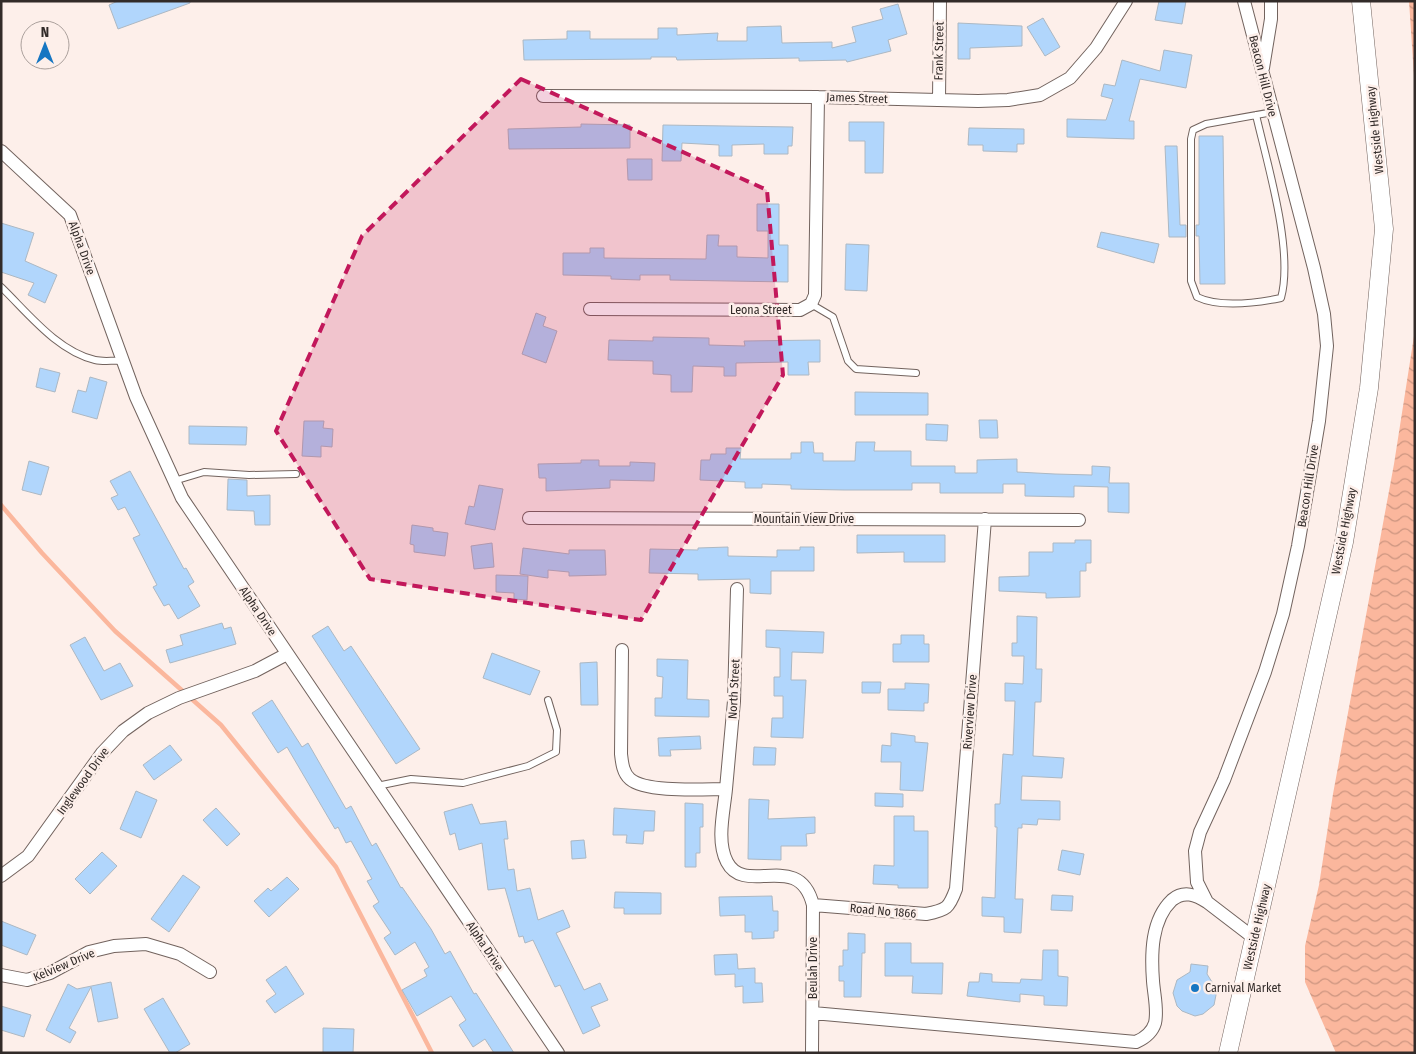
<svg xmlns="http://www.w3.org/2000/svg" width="1416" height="1054" viewBox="0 0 1416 1054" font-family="'Fira Sans Condensed',sans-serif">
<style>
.water{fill:url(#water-waves)}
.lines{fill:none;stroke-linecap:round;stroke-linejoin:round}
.stream{stroke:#fbb79d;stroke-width:4.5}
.building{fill:#b1d6fc;stroke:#acb8c3}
.service-casing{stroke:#72635e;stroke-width:8}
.minor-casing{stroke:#72635e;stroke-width:14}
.secondary-casing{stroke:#72635e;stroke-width:19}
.service{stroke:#fff;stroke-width:6}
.minor{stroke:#fff;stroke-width:12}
.secondary{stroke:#fff;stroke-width:18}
.marked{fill:#c2185b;fill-opacity:0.2;stroke:#c2185b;stroke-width:4;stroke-dasharray:10 6;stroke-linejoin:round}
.poi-dot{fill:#1676c2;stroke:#fdefea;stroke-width:2}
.labels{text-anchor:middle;stroke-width:5;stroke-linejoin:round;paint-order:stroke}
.street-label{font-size:12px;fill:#322b29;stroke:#fdefea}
.poi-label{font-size:12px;fill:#322b29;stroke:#fdefea;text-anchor:start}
</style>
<defs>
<pattern id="water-waves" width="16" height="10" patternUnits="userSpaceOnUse" patternTransform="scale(1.25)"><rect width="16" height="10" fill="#fbb79d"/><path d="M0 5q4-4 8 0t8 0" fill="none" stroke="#cc9580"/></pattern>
</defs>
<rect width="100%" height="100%" fill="#fdefea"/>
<path class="water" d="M 1409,1 L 1415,1 L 1415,91 Z
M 1415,313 L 1415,1053 L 1336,1053 L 1305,982 L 1305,946 L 1319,885 L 1333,794 L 1394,464 L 1414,336 Z"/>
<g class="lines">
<path class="stream" d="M 1,505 L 42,553 L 115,631 L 221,725 L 336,867 L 432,1053"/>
</g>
<path class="building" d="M 118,1 L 190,1 L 190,3 L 118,29 L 109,5 Z
M 1159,1 L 1186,1 L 1182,24 L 1155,20 Z
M 898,4 L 907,34 L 888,40 L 891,51 L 847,62 L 846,60 L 799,61 L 799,58 L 677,60 L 676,57 L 651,57 L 651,59 L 524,60 L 523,40 L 567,39 L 567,31 L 590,31 L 590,39 L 658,39 L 658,28 L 677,28 L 677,35 L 718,33 L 717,41 L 747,41 L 747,27 L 781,26 L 782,43 L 832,42 L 832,48 L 856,42 L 852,27 L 883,19 L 880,9 Z
M 1043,18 L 1060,47 L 1045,56 L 1027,27 Z
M 958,23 L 1022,26 L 1022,46 L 970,48 L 970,59 L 958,59 Z
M 1164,50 L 1192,55 L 1186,88 L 1140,79 L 1129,121 L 1134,121 L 1134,139 L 1067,137 L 1067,119 L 1106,120 L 1113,99 L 1101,96 L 1104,84 L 1115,86 L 1122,60 L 1160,71 Z
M 849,122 L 884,122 L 883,173 L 865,173 L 865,141 L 849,141 Z
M 581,124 L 630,125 L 630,148 L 509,149 L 508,129 L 581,127 Z
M 663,125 L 793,127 L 792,146 L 788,146 L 788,154 L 764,154 L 764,144 L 732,145 L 732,156 L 719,156 L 719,145 L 682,143 L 681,161 L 662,161 Z
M 969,128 L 1024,129 L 1024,144 L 1017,144 L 1017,152 L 983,151 L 983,145 L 968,145 Z
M 1199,136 L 1223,136 L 1225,284 L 1200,284 L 1199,236 L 1196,236 L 1196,225 L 1199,225 Z
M 1165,146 L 1177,146 L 1180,225 L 1186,225 L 1186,237 L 1169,237 Z
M 627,159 L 652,159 L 652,180 L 628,180 Z
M 757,204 L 779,204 L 779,245 L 788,245 L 788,282 L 670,280 L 670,275 L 640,275 L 640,280 L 611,279 L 611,276 L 563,275 L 563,253 L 590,253 L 590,248 L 604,248 L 604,258 L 706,259 L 707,235 L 719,235 L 718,246 L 737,246 L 737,257 L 768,258 L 768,231 L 757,231 Z
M 1,223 L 34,233 L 25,261 L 57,275 L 45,303 L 28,295 L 34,283 L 1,272 Z
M 1101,232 L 1159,244 L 1154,263 L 1097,247 Z
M 846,244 L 869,245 L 867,291 L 845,290 Z
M 536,313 L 546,317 L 543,326 L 557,331 L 546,363 L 522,354 Z
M 653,337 L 709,338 L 709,345 L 745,346 L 744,341 L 820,340 L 820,362 L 808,362 L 809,375 L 788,375 L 788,362 L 736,363 L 736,376 L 724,376 L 724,367 L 693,366 L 692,392 L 671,392 L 671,375 L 653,374 L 653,361 L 608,360 L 609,340 L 653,341 Z
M 40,368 L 60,373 L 55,392 L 36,387 Z
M 90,377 L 107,382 L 97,419 L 72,412 L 78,390 L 86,392 Z
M 855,392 L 928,393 L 928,415 L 855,415 Z
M 979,420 L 997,420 L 998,438 L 980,438 Z
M 304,421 L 324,421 L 323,428 L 333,429 L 332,447 L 321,446 L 321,457 L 302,456 Z
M 926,424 L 948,425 L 947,441 L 926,440 Z
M 189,426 L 247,427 L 246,445 L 189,444 Z
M 801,442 L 813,442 L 814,453 L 823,453 L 823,461 L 855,461 L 856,442 L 875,442 L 874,451 L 911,451 L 911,466 L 955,466 L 955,473 L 977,473 L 977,460 L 1017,459 L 1017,472 L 1055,474 L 1092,475 L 1092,466 L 1110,467 L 1109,483 L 1129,483 L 1129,513 L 1108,512 L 1108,487 L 1074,486 L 1074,497 L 1025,496 L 1025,484 L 1003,484 L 1003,493 L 940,493 L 940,483 L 912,483 L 912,490 L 844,490 L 791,489 L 791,485 L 762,484 L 762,488 L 745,488 L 745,482 L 700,480 L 701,460 L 710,460 L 711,454 L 726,454 L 726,448 L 741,448 L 740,459 L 791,459 L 791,453 L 801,453 Z
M 581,460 L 599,460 L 599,466 L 630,466 L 630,462 L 655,463 L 654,481 L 610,480 L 610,488 L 546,491 L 546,478 L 539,478 L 538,464 L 581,463 Z
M 29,461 L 49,467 L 41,495 L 22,490 Z
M 130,471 L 184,569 L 186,568 L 194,582 L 188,586 L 200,606 L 178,619 L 169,604 L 164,606 L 153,587 L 157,585 L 133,538 L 140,535 L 125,507 L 118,510 L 111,498 L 118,495 L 110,481 Z
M 228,479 L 247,480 L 247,496 L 270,495 L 270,525 L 255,525 L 254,511 L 227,510 Z
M 479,485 L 503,489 L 495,530 L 465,524 L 469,506 L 474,507 Z
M 412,525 L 433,528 L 433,531 L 448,533 L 445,556 L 414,552 L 414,545 L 410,544 Z
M 857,535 L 945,535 L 945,562 L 904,562 L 904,552 L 857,553 Z
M 1075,540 L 1091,540 L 1091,563 L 1086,563 L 1086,571 L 1080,571 L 1080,597 L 1046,598 L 1046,593 L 999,591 L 999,577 L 1029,576 L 1029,552 L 1053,552 L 1053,543 L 1075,543 Z
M 492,543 L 494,567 L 474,569 L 471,546 Z
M 728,547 L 728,556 L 777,557 L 777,550 L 800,550 L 800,547 L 814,547 L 814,571 L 771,571 L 771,594 L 750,593 L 750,579 L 698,580 L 698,574 L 649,573 L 650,549 L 698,550 L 698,548 Z
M 523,548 L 569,554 L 569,550 L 605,550 L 606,575 L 569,576 L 569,572 L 548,570 L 548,578 L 520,574 Z
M 496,575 L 528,576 L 527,600 L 514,599 L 514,593 L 496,592 Z
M 1017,616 L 1037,617 L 1036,669 L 1042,669 L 1041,702 L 1035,702 L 1033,756 L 1064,758 L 1062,778 L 1022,776 L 1021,800 L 1060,801 L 1060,820 L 1038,819 L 1037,825 L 1022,824 L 1022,828 L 1018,828 L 1015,899 L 1023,899 L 1021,933 L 1004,932 L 1004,917 L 982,916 L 982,897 L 995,898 L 997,827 L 995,827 L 995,804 L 1000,804 L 1003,754 L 1013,755 L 1015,701 L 1005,701 L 1005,683 L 1023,684 L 1024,656 L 1012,656 L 1012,643 L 1017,643 Z
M 222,623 L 224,629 L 231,627 L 236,644 L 170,663 L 166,650 L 183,645 L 180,635 Z
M 328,626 L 344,651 L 351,646 L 420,749 L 396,764 L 312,636 Z
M 766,630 L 824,632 L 823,653 L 792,652 L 791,680 L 806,680 L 803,738 L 771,737 L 772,718 L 783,718 L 783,696 L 774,696 L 774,677 L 780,677 L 780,648 L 766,647 Z
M 901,635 L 924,635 L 924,644 L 929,644 L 929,662 L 893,662 L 893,644 L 901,644 Z
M 85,637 L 104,671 L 120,663 L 133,686 L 101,700 L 70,645 Z
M 492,653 L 540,671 L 530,695 L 483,678 Z
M 657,659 L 688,660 L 687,699 L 709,700 L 709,717 L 655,716 L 655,698 L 662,698 L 663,677 L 657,676 Z
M 597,662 L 598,705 L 581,705 L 580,663 Z
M 862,682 L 881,682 L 880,693 L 862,693 Z
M 905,683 L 929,684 L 928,703 L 924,703 L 924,711 L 888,710 L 888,689 L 905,689 Z
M 272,700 L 302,747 L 308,743 L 346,809 L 351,806 L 372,846 L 376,843 L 401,888 L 402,887 L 431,929 L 445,954 L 450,951 L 474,994 L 476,993 L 514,1053 L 494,1053 L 485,1039 L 473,1047 L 459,1025 L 466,1020 L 451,996 L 417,1016 L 402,990 L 427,976 L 424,970 L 429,967 L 415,942 L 395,955 L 384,938 L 391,933 L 373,906 L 379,902 L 367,881 L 372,879 L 351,841 L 346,843 L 338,827 L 335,829 L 287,747 L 278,753 L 252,713 Z
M 891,733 L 915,736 L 915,742 L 928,743 L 923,791 L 900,790 L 901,762 L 881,762 L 882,745 L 891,746 Z
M 700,736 L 701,749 L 670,750 L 671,756 L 659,756 L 658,738 Z
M 170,745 L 182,760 L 154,780 L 143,765 Z
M 754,747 L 776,748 L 775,765 L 753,765 Z
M 136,791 L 157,800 L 141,838 L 120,829 Z
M 875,793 L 903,794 L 903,807 L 875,806 Z
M 749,799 L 769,800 L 768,819 L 815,817 L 815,833 L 806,834 L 807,846 L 781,846 L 781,860 L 748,859 Z
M 685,803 L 703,804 L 703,827 L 700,827 L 700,853 L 696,853 L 696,867 L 685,867 Z
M 472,804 L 480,824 L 506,821 L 508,839 L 504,839 L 508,870 L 514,869 L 517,891 L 530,888 L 538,920 L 563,910 L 570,927 L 556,933 L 584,990 L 600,983 L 608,1000 L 591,1007 L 600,1026 L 583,1034 L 560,985 L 555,987 L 533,940 L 525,943 L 523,936 L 519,937 L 505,888 L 488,890 L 482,843 L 459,850 L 455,833 L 450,835 L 444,812 Z
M 216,808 L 240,834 L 227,846 L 203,820 Z
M 614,808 L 655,811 L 654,831 L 644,831 L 643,844 L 626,843 L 627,835 L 613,835 Z
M 894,816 L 914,816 L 914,831 L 928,831 L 928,888 L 898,888 L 898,885 L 873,884 L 874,865 L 894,866 Z
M 584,840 L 586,858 L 572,859 L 571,841 Z
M 1062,850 L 1084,854 L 1080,875 L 1058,870 Z
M 102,852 L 117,866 L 90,894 L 75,879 Z
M 183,875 L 200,887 L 169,932 L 151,919 Z
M 287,877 L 299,889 L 269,917 L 254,901 L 268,888 L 271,891 Z
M 615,892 L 661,893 L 661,914 L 624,914 L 624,908 L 614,908 Z
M 1052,895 L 1073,896 L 1072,911 L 1051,910 Z
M 772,896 L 773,911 L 778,911 L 778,931 L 774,931 L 774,938 L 752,939 L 752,932 L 745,932 L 745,915 L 720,916 L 719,897 Z
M 1,921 L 36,935 L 27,955 L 1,945 Z
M 848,933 L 865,934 L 865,953 L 862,953 L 861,997 L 844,997 L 844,981 L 839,981 L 839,966 L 843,966 L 843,950 L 848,950 Z
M 885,943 L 911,943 L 911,963 L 943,963 L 942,994 L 912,993 L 913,976 L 885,976 Z
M 1043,950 L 1058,950 L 1058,976 L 1068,977 L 1067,1006 L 1044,1005 L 1044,996 L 1020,994 L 1020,1002 L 967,996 L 969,982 L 979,982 L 980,973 L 992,974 L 992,982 L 1020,983 L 1021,979 L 1042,980 Z
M 737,954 L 738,969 L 755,968 L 755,983 L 762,983 L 763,1002 L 743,1003 L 743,986 L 735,987 L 735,974 L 715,975 L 714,955 Z
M 1191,964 L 1208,966 L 1207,974 L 1217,990 L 1214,1005 L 1203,1014 L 1195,1016 L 1182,1011 L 1177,1006 L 1173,993 L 1177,980 L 1190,972 Z
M 286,966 L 304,994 L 275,1013 L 266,1001 L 276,994 L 266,980 Z
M 111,982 L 118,1018 L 98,1022 L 91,987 L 69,1028 L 76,1032 L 70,1043 L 46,1030 L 68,984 L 77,989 Z
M 163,998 L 190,1044 L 175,1053 L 170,1053 L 144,1009 Z
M 1,1006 L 31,1015 L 24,1037 L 1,1030 Z
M 323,1028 L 354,1029 L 353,1053 L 323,1053 Z"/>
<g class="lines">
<g class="service-casing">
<path id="service" d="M 1256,115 C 1267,163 1294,251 1281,298 C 1256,303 1220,308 1197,297 L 1191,281 L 1191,139 L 1193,130 L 1206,124 L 1273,112
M 1,287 C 28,313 57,351 95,360 C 104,362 114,360 123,361
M 811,304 L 833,317 L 848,361 L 856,369 L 916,373
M 174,481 L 204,472 L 249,475 L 296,474
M 377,786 L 411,779 L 463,783 L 528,766 L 556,752 L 557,730 L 548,700"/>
</g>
<g class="minor-casing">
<path id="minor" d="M 1244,1 L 1314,268 L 1324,314 L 1327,346 L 1319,421 L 1298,546 L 1283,614 L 1265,672 L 1224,780 L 1200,832 L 1195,851 L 1197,882 L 1207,902 L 1254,938
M 1263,68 L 1271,19 L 1271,1
M 543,96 L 818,97 L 978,101 L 1008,100 L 1040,95 L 1070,78 L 1096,48 L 1126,1
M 939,100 L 940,1
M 1,151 L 70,215 L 136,397 L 182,498 L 558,1053
M 590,309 L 800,310 L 811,304 L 815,295 L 818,97
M 529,518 L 1079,520
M 622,650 L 621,754 C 622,763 623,773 630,779 C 646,793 704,789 726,789 C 724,811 716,841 727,862 C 745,897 799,849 813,905 L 812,1053
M 726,789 L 734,701 L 737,589
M 1,876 L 28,856 L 102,753 L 123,731 L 148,713 L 179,698 L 255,671 L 287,654
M 813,905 L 926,914 C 947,910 949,908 956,889 L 985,519
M 1,975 L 27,980 L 50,973 L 89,952 L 114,946 L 146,944 L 180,954 L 210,972
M 813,1013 L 1136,1042 C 1145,1038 1152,1033 1155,1023 C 1158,1010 1154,995 1153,981 C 1151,954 1151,920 1172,900 C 1184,890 1196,895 1207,902"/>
</g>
<g class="secondary-casing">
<path id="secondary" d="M 1228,1053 L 1344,542 L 1369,388 L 1384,229 L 1361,1"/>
</g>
<use href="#service" class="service"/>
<use href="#minor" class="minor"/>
<use href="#secondary" class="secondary"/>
</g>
<path class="marked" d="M 521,79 L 767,190 L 783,375 L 641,620 L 370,579 L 276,431 L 362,236 Z"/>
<circle class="poi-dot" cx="1195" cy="988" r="5"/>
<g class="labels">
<g class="street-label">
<text transform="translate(939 51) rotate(-89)" y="4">Frank Street</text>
<text transform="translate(1263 76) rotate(76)" y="4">Beacon Hill Drive</text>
<text transform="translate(857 98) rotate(2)" y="4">James Street</text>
<text transform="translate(1375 130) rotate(-96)" y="4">Westside Highway</text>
<text transform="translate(82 248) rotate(70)" y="4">Alpha Drive</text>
<text x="761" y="314">Leona Street</text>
<text transform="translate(1308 486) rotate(-81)" y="4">Beacon Hill Drive</text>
<text x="804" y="523">Mountain View Drive</text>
<text transform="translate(1344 531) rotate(-79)" y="4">Westside Highway</text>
<text transform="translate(258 611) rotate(56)" y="4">Alpha Drive</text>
<text transform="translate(734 689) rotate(-87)" y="4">North Street</text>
<text transform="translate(970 712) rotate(-86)" y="4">Riverview Drive</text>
<text transform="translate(83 781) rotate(-54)" y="4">Inglewood Drive</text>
<text transform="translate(883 911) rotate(5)" y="4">Road No 1866</text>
<text transform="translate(1257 927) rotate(-77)" y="4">Westside Highway</text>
<text transform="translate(485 946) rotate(56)" y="4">Alpha Drive</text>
<text transform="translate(64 965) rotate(-23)" y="4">Kelview Drive</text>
<text transform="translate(813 968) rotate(-90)" y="4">Beulah Drive</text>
</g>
<g class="poi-label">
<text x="1205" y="992">Carnival Market</text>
</g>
</g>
<rect width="1416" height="1054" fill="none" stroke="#322b29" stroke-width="5"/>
<g transform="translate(45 45)"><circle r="24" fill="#fdefea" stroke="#aca19d"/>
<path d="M0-4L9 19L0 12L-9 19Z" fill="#1676c2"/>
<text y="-8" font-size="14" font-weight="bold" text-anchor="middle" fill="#322b29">N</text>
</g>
</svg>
